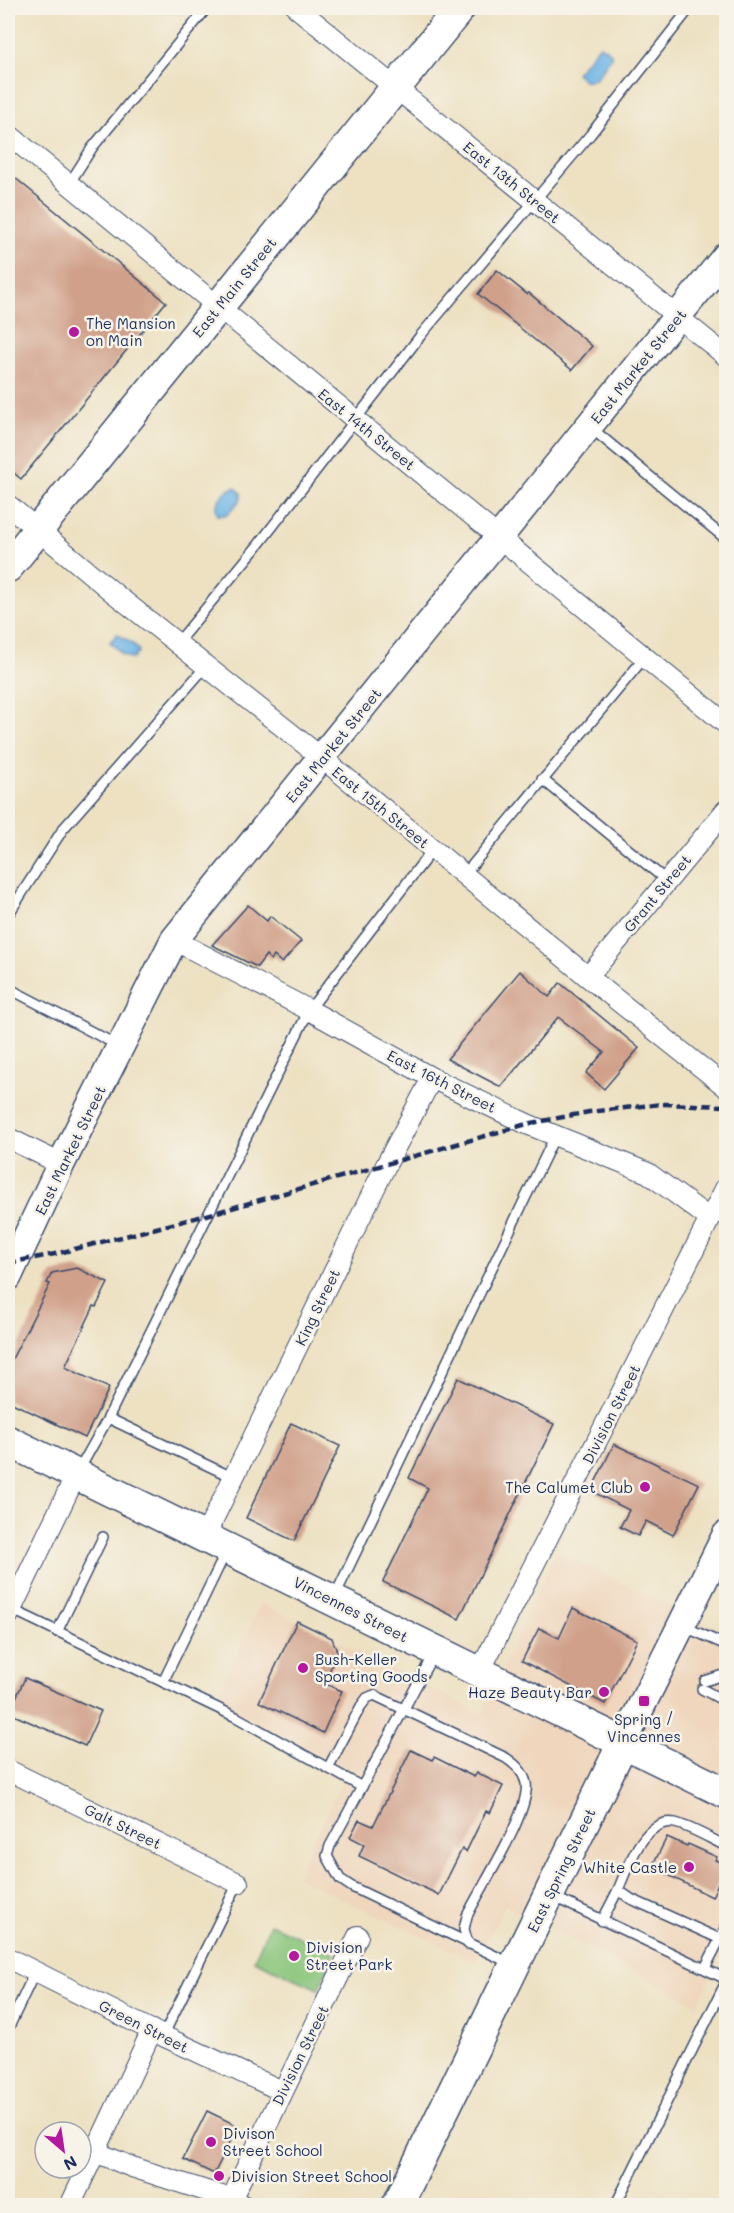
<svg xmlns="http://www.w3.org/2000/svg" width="734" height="2213" viewBox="0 0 734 2213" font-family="Mali,sans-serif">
<rect width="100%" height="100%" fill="#f7f3e8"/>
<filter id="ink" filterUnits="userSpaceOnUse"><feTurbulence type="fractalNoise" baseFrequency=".0167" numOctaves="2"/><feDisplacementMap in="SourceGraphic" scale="12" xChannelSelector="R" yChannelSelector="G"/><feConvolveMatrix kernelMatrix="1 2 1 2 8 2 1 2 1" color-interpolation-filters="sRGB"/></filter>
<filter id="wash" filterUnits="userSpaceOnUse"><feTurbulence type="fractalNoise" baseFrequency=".008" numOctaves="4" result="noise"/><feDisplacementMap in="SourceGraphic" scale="24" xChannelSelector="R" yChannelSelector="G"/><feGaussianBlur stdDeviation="1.35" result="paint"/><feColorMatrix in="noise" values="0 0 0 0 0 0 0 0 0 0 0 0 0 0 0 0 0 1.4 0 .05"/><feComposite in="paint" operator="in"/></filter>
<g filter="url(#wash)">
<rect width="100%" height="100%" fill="#ede1c2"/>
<polygon fill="#efd6bc" points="556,1551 726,1633 726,1946 697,2005 505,1905 476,1962 296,1877 348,1769 214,1702 261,1603 482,1714"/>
<polygon fill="#89c57a" stroke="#527a6c" stroke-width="1.5" points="270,1924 335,1953 318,1989 254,1960"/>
<g fill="#6fb5e6" stroke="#4572a2" stroke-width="1.5">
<polygon points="600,45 611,53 611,58 595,79 585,81 576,73"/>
<path d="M235,487L241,493V499L227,515H218C212,505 224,490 235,487Z"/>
<polygon points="117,634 132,643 139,651 133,659 123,655 110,642"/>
</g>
<g id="blocks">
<g fill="#d0a08a">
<polygon points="8,172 166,302 21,479 8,468"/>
<polygon points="497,270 527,294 529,293 592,346 572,370 478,294"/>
<polygon points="248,905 267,921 270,916 301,941 282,963 274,956 271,960 266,955 257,967 212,945"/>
<polygon points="520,971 549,997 560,983 639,1048 604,1089 586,1073 604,1052 558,1017 501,1087 447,1059"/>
<polygon points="77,1268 108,1283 96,1307 94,1306 65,1367 109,1388 85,1438 8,1401 8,1367 50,1284 47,1283 52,1273"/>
<polygon points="458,1378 554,1424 459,1619 383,1582 428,1488 409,1478"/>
<polygon points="291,1423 340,1446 294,1541 246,1518"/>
<polygon points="614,1444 699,1484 673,1535 646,1521 638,1536 620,1527 629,1510 591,1491"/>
<polygon points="573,1608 637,1640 605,1704 522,1661 539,1628 559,1638"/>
<polygon points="297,1621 332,1638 338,1654 323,1683 342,1691 323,1733 259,1702"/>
<polygon points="25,1678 101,1711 85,1746 9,1713"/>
<polygon points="411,1750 432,1760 434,1757 474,1777 477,1773 503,1786 490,1813 486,1811 466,1852 462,1849 439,1895 359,1856 364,1844 350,1837 359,1820 373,1826"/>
<polygon points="667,1837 687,1846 688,1844 717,1857 715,1860 726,1865 712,1897 652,1867"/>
<polygon points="207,2111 238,2126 214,2174 183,2159"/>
</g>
</g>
</g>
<g filter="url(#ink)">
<use href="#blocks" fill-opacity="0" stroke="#3a4a6d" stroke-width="1.5"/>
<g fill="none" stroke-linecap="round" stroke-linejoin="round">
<defs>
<g id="lane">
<polyline points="69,184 92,148 207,8"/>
<polyline points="591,428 726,539"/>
<polyline points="178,642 259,544 421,335 590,135 690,8"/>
<polyline points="542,779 667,881"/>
<polyline points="464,875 645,657"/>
<polyline points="8,915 63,829 207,665"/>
<polyline points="8,988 119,1046"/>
<polyline points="108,1418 234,1478"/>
<polyline points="79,1470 108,1418 309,1010 433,849"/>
<polyline points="334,1598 555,1136"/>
<polyline points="11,1609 236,1717 362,1787"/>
<polyline points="685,1627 726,1645"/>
<polyline points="57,1632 103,1537"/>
<polyline points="434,1653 330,1846 327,1856 340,1879 352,1887 512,1964"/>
<polyline points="705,1681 726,1674"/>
<polyline points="163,1682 226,1552"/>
<polyline points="702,1689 726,1702"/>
<path d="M328,1768L361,1706L367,1698L374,1695L506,1758C516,1765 523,1771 526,1783C531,1811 481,1887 467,1916L464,1929L468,1944"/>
<path d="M726,1846C713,1840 689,1826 675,1823C644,1817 627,1869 618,1890L631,1899L720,1939L726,1927"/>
<polyline points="552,1896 726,1979"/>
<polyline points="602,1921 618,1890"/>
<polyline points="705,1968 720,1939"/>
<polyline points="8,2029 35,1972"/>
<polyline points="163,2036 238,1883"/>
<polyline points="615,2206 726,1982"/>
</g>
<g id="street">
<polyline points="297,8 726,356"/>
<polyline points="8,134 726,724"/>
<polyline points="8,505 115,594 322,758 588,977 726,1087"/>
<polyline points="174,940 309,1010 432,1078 527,1124 648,1173 710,1219"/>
<polyline points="588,977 726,810"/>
<polyline points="8,1138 61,1164"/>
<polyline points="205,1536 387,1163 432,1078"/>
<polyline points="8,1616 76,1475"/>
<polyline points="479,1673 726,1187"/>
<polyline points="8,1770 238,1883"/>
<polyline points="8,1958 163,2036 282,2091"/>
<polyline points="95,2152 132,2167 231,2199 244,2206"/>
<polyline points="70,2206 152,2030"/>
<polyline points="228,2206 358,1936"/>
</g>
<g id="secondary">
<polyline points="8,1277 61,1164 174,940 726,256"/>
<polyline points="623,1743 726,1535"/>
</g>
<g id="primary">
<polyline points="8,567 460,8"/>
<polyline points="8,1441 726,1793"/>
<polyline points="397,2206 623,1743"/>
</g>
</defs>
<use href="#lane" stroke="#3a4a6d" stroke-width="12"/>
<use href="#street" stroke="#3a4a6d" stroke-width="22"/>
<use href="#secondary" stroke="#3a4a6d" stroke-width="30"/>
<use href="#primary" stroke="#3a4a6d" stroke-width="33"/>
<use href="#lane" stroke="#fff" stroke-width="9"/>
<use href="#street" stroke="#fff" stroke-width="20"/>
<use href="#secondary" stroke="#fff" stroke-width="27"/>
<use href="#primary" stroke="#fff" stroke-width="30"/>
<polyline stroke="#1b2f5e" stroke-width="4.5" stroke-dasharray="9 4.5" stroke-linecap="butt" points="8,1263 55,1254 207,1215 527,1124 589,1112 662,1104 726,1106"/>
</g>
</g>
<g fill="#b5179e" stroke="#f7f3e8" stroke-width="2">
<circle cx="74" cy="332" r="6"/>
<circle cx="645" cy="1487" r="6"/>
<circle cx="303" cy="1668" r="6"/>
<circle cx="604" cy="1692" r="6"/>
<rect x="638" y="1695" width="12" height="12" rx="3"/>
<circle cx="689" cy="1867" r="6"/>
<circle cx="294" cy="1956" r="6"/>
<circle cx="211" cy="2142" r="6"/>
<circle cx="219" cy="2176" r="6"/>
</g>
<g text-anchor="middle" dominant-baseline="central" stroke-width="5" stroke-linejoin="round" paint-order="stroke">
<g font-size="15" fill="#1b2f5e" stroke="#f7f3e8">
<text transform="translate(512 182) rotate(39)">East 13th Street</text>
<text transform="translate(234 287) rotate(-51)">East Main Street</text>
<text transform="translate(638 366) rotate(-51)">East Market Street</text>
<text transform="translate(367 429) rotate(39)">East 14th Street</text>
<text transform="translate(333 745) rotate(-51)">East Market Street</text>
<text transform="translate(381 807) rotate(39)">East 15th Street</text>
<text transform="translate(657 893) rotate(-50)">Grant Street</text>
<text transform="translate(442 1081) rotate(27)">East 16th Street</text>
<text transform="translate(70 1150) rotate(-64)">East Market Street</text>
<text transform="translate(317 1307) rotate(-64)">King Street</text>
<text transform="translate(611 1414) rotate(-63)">Division Street</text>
<text transform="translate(351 1609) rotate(27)">Vincennes Street</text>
<text transform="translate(123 1826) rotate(26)">Galt Street</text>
<text transform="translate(561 1870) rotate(-64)">East Spring Street</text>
<text transform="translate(144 2026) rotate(27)">Green Street</text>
<text transform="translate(300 2055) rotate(-64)">Division Street</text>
</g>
<g font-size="15" fill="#1b2f5e" stroke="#f7f3e8" text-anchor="start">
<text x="86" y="323">The Mansion<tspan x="86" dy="17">on Main</tspan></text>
<text x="633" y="1487" text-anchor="end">The Calumet Club</text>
<text x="315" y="1659">Bush-Keller<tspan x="315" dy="17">Sporting Goods</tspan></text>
<text x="592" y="1692" text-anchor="end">Haze Beauty Bar</text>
<text x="644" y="1719" text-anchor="middle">Spring /<tspan x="644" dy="17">Vincennes</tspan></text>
<text x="677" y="1867" text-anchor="end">White Castle</text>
<text x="306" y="1947">Division<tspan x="306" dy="17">Street Park</tspan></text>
<text x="223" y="2133">Divison<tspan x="223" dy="17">Street School</tspan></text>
<text x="231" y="2176">Division Street School</text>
</g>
</g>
<rect width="734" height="2213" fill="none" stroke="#f7f3e8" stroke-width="30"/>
<g transform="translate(63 2150) rotate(151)"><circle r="28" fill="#f7f3e8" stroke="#9fa5b1" stroke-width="1.5"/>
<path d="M0-4.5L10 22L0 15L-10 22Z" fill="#b5179e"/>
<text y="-9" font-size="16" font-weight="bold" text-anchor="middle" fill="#1b2f5e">N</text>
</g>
</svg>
